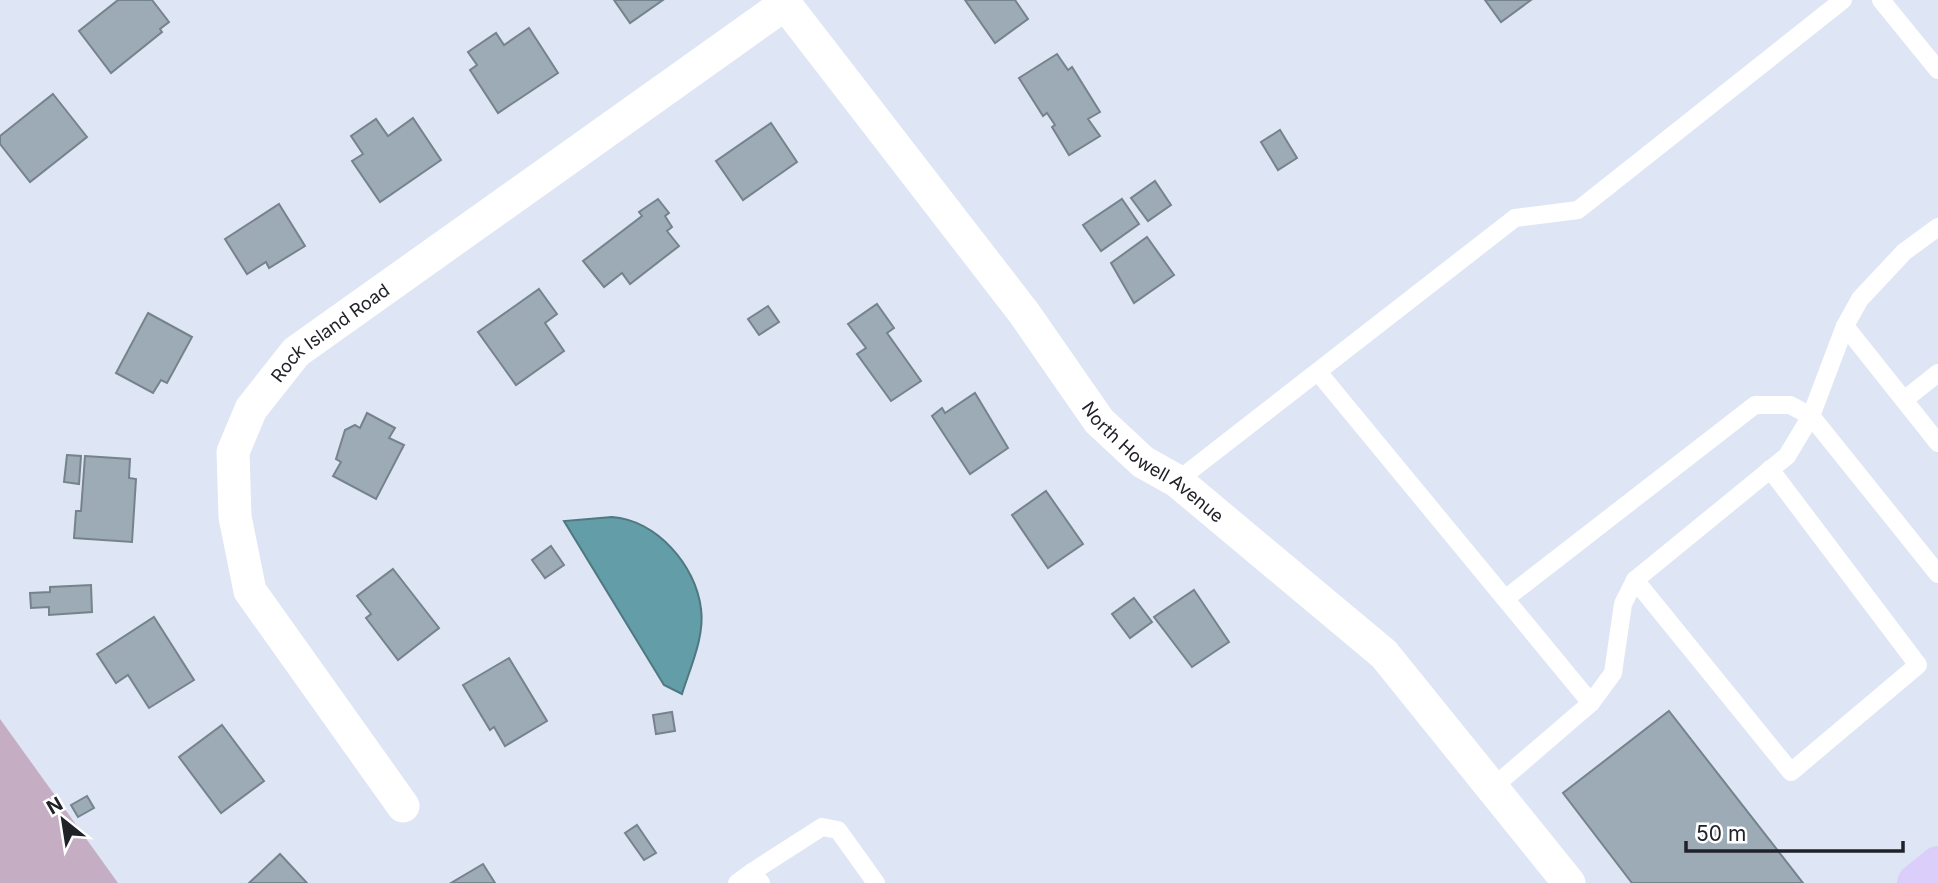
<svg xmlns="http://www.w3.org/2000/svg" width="1938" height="883" viewBox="0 0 1938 883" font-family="Inter,sans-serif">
<rect width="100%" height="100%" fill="#dee5f4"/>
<polygon fill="#c5adc3" points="0,719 118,883 0,883"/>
<path fill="#639da7" stroke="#4f7881" stroke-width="2" d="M612,517C656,520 696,565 701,609C705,636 690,668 682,694L664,685L564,521Z"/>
<g fill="#9cabb5" stroke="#75838d" stroke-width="2">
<polygon points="118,0 152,0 169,22 160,29 162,32 111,73 79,31"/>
<polygon points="614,0 663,0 630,23"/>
<polygon points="965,0 1015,0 1028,19 995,43"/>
<polygon points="1485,0 1531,0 1501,22"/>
<polygon points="529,28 558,73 498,113 470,70 477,65 468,52 496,33 504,45"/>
<polygon points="1057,54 1068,70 1072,67 1100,112 1088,119 1100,136 1069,155 1052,127 1055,125 1047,113 1043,116 1019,78"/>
<polygon points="53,94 87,137 30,182 0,144 0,136"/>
<polygon points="413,118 441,160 380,202 352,161 363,154 351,136 376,119 388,136"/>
<polygon points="771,123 797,162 743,200 716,161"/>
<polygon points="1280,130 1297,158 1278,170 1261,142"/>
<polygon points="1155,181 1171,205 1148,221 1131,198"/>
<polygon points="658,199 669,213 665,216 672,227 667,231 679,246 630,284 622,273 604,287 583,261 642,216 639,212"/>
<polygon points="1122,199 1139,224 1101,251 1083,225"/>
<polygon points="279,204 305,246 269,268 266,262 247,274 225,239"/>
<polygon points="1147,237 1174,275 1134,303 1111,263"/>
<polygon points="539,289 557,314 545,323 564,351 516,385 478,332"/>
<polygon points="877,304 894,328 887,333 921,381 891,401 857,354 866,348 848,324"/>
<polygon points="768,306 779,322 759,335 748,319"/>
<polygon points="148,313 192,337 167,383 161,380 153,393 116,373"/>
<polygon points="975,393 1008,448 970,474 932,416 942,408 945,413"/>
<polygon points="367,413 395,428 389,438 404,445 376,499 333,476 341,462 336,459 345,430 355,425 360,428"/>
<polygon points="67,455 81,456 79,484 64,482"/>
<polygon points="85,456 130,459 129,478 136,479 132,542 74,538 76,511 81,511"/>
<polygon points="1046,491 1083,544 1048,568 1012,515"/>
<polygon points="551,546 564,565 545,578 532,560"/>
<polygon points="393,569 439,628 398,660 366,618 371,614 357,596"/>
<polygon points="91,585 92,612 49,615 49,607 31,608 30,593 50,592 50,587"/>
<polygon points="1194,590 1229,642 1192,667 1154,617"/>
<polygon points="1134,598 1152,622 1130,638 1112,614"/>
<polygon points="154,617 194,680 149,708 128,675 116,683 97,654"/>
<polygon points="509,658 547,721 505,746 494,727 490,730 463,685"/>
<polygon points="1669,711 1803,883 1632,883 1563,793"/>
<polygon points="672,712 675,731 656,734 653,715"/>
<polygon points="222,725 264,781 221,813 179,757"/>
<polygon points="87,796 94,808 78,817 71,805"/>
<polygon points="637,825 656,853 644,860 625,833"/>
<polygon points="280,854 307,883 249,883"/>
<polygon points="483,864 495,883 451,883"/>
</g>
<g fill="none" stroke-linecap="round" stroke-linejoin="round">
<g stroke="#fff" stroke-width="18">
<polyline points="1881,0 1938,70"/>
<polyline points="1845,326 1938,443"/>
<polyline points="1318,372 1591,703"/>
<polyline points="1904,400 1938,373"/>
<polyline points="1177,481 1515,218 1578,210 1843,0"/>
<polyline points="1635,580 1791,772 1918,665 1770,469"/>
<polyline points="1505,599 1755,405 1790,405 1811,416 1938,574"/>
<polyline points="1492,788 1591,703 1613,673 1623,604 1635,580 1787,456 1811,416 1845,326 1860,299 1904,252 1938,227"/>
<polyline points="752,872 822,827 838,830 876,883"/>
<polyline points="737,883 752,872 761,883"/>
</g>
<g stroke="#fff" stroke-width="33">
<path id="s1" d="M782,0L1024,313L1099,421L1143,462L1177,481L1384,654L1569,883"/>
<path id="s2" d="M403,806L250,591L235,517L233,452L251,409L296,352L785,4"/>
</g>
<polyline stroke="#dccefa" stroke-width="38" points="1916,883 1938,865"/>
</g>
<g text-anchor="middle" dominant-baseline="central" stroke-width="7" stroke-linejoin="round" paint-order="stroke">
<g font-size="18" fill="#202228" stroke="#fff">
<text stroke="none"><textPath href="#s2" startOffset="562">Rock Island Road</textPath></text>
<text stroke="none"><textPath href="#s1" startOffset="595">North Howell Avenue</textPath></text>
</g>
</g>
<g transform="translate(63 820) rotate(330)" stroke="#ffffff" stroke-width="5" paint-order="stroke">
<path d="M0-5L12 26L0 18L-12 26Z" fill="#202228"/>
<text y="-10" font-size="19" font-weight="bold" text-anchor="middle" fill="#202228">N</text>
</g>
<path d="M1686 841v10h217v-10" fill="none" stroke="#202228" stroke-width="3.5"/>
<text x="1696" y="841" font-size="21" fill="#202228" stroke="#ffffff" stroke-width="5" paint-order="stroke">50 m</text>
</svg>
